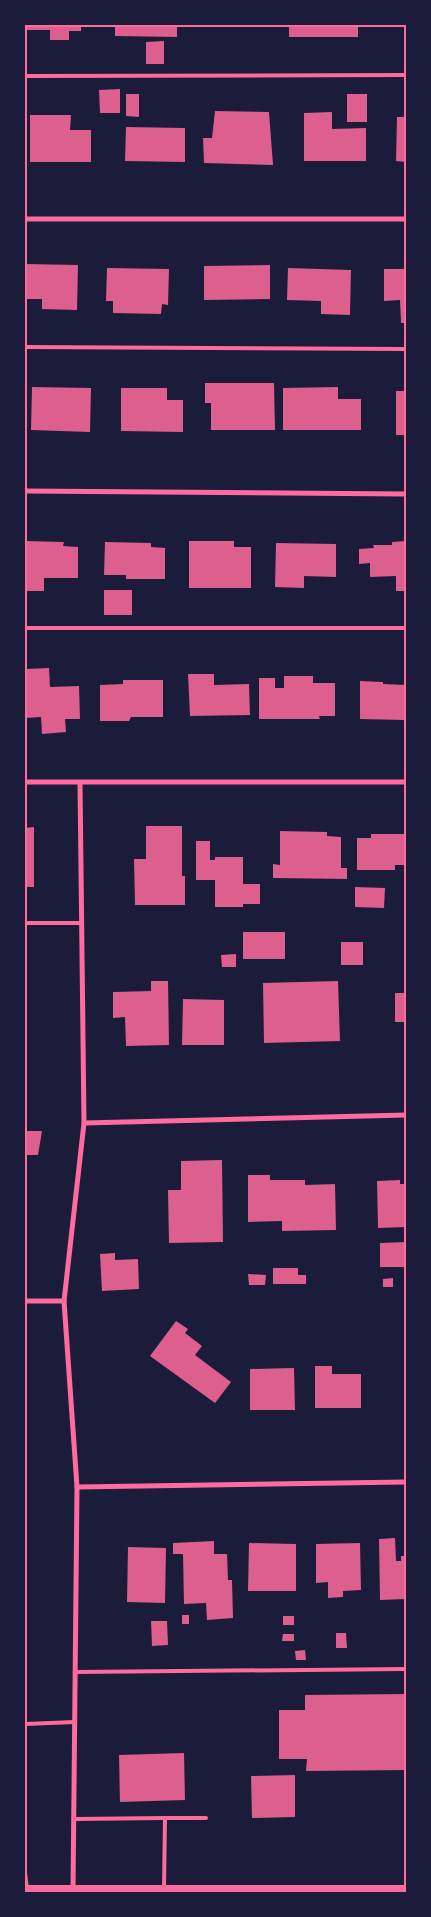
<svg xmlns="http://www.w3.org/2000/svg" width="431" height="1917" viewBox="0 0 431 1917" font-family="'Space Grotesk',sans-serif">
<rect width="100%" height="100%" fill="#1b1b3a"/>
<g fill="#dd5f8e">
<polygon points="25,25 81,25 81,31 69,31 69,40 50,40 50,30 25,30"/>
<polygon points="115,25 177,25 177,37 115,36"/>
<rect x="289" y="25" width="69" height="12"/>
<polygon points="164,41 164,64 146,64 146,42"/>
<polygon points="120,89 120,113 100,113 99,90"/>
<polygon points="126,94 139,94 139,117 126,116"/>
<rect x="347" y="94" width="20" height="28"/>
<polygon points="215,111 269,112 273,165 204,163 203,138 212,138"/>
<polygon points="332,112 332,129 366,128 366,161 304,161 304,113"/>
<polygon points="30,115 71,115 70,130 91,130 91,162 30,162"/>
<polygon points="397,117 406,117 406,162 396,161"/>
<polygon points="126,127 185,128 185,162 125,161"/>
<polygon points="25,264 78,265 77,310 42,309 42,299 25,299"/>
<polygon points="270,265 270,299 204,300 204,266"/>
<polygon points="107,268 169,269 168,305 162,304 161,314 113,313 113,301 106,301"/>
<polygon points="288,268 351,270 350,315 321,314 321,301 287,300"/>
<polygon points="384,269 406,269 406,323 401,323 400,300 384,301"/>
<polygon points="205,383 274,383 275,430 211,430 211,403 205,403"/>
<polygon points="32,387 91,388 90,432 31,430"/>
<polygon points="338,387 338,399 361,399 361,430 283,430 283,388"/>
<polygon points="121,388 167,388 167,400 183,400 183,432 121,431"/>
<rect x="396" y="391" width="10" height="44"/>
<polygon points="25,541 64,542 63,546 78,547 78,578 44,578 44,591 25,591"/>
<polygon points="189,541 234,541 234,547 251,547 251,588 189,588"/>
<polygon points="406,541 406,591 396,591 396,576 370,577 370,563 359,564 359,549 374,548 373,545 392,545 392,542"/>
<polygon points="105,542 151,543 151,547 165,548 165,579 126,579 126,575 104,575"/>
<polygon points="276,543 336,544 336,577 304,576 304,588 275,587"/>
<rect x="104" y="590" width="28" height="25"/>
<polygon points="49,668 50,687 79,686 80,719 65,719 66,732 42,734 41,717 25,718 25,669"/>
<polygon points="188,674 214,674 214,685 249,684 250,715 190,716"/>
<polygon points="284,676 313,676 313,683 335,683 335,716 319,716 320,719 259,719 259,678 275,678 275,688 284,688"/>
<polygon points="123,680 163,680 163,717 131,717 129,721 100,721 100,685 123,684"/>
<polygon points="360,681 383,682 383,684 406,685 406,717 404,720 360,719"/>
<polygon points="146,826 182,826 182,876 185,876 185,905 135,905 134,859 146,859"/>
<polygon points="34,827 34,887 25,887 25,828"/>
<polygon points="280,831 327,832 327,836 341,837 341,868 347,868 347,879 273,878 273,864 280,865"/>
<polygon points="371,834 406,834 406,865 395,865 395,870 357,870 357,838 371,838"/>
<polygon points="196,841 210,841 210,860 215,860 215,857 243,857 243,884 260,884 260,904 243,904 243,907 215,907 215,880 196,880"/>
<polygon points="355,887 385,888 384,908 355,907"/>
<rect x="243" y="932" width="42" height="27"/>
<rect x="341" y="942" width="22" height="23"/>
<polygon points="236,954 236,967 222,967 221,955"/>
<polygon points="151,981 168,981 169,1045 126,1046 125,1017 113,1018 113,992 151,991"/>
<polygon points="338,981 340,1041 264,1043 263,983"/>
<rect x="395" y="993" width="11" height="29"/>
<polygon points="183,999 224,1000 224,1045 182,1045"/>
<polygon points="25,1131 42,1131 38,1155 25,1155"/>
<polygon points="222,1160 223,1242 169,1243 168,1190 181,1190 181,1161"/>
<polygon points="248,1175 270,1175 270,1180 305,1180 305,1185 335,1184 336,1230 282,1231 282,1221 248,1222"/>
<polygon points="400,1180 400,1184 406,1184 406,1227 378,1228 377,1181"/>
<polygon points="406,1242 406,1267 380,1267 380,1243"/>
<polygon points="115,1253 115,1260 138,1259 139,1289 102,1291 100,1254"/>
<polygon points="273,1268 298,1268 298,1275 306,1275 306,1284 273,1284"/>
<polygon points="248,1274 266,1275 265,1285 249,1285"/>
<polygon points="393,1278 393,1287 383,1287 383,1279"/>
<polygon points="176,1321 188,1329 185,1333 202,1346 195,1355 231,1382 215,1403 150,1356"/>
<polygon points="315,1366 332,1366 332,1374 361,1374 361,1408 315,1408"/>
<polygon points="294,1368 295,1410 250,1410 250,1369"/>
<polygon points="395,1538 396,1561 401,1561 401,1556 406,1556 406,1599 380,1600 379,1539"/>
<polygon points="214,1541 214,1554 227,1554 228,1580 232,1580 233,1618 207,1620 206,1603 184,1604 183,1554 173,1554 173,1543"/>
<polygon points="249,1543 296,1544 296,1591 248,1591"/>
<polygon points="360,1543 361,1590 343,1591 343,1597 328,1598 328,1582 316,1583 316,1544"/>
<polygon points="128,1547 166,1548 165,1603 127,1602"/>
<rect x="182" y="1615" width="7" height="9"/>
<rect x="283" y="1616" width="11" height="9"/>
<polygon points="151,1621 167,1621 168,1645 152,1646"/>
<polygon points="336,1633 346,1633 347,1648 336,1648"/>
<polygon points="283,1634 294,1634 294,1641 282,1641"/>
<polygon points="305,1650 306,1660 296,1660 295,1651"/>
<polygon points="406,1694 406,1770 306,1771 307,1759 279,1759 279,1710 305,1710 305,1695"/>
<rect x="25" y="1746" width="2" height="63"/>
<polygon points="184,1753 185,1800 120,1802 119,1755"/>
<polygon points="295,1775 295,1817 252,1818 251,1776"/>
</g>
<g fill="none" stroke-linecap="round" stroke-linejoin="round">
<g stroke="#ff6b9d" stroke-width="4">
<polyline points="25,76 406,75"/>
<polyline points="25,347 406,349"/>
<polyline points="25,628 406,628"/>
<polyline points="25,923 82,923"/>
<polyline points="75,1672 406,1669"/>
<polyline points="25,1724 75,1722"/>
<polyline points="74,1819 165,1818"/>
<polyline points="25,1873 27,1889"/>
<polyline points="164,1888 165,1818 206,1818"/>
</g>
<g stroke="#ff6b9d" stroke-width="5">
<polyline points="25,219 406,219"/>
<polyline points="25,491 406,494"/>
<polyline points="25,782 406,782"/>
<polyline points="84,1123 406,1115"/>
<polyline points="25,1301 64,1301"/>
<polyline points="77,1487 406,1482"/>
<polyline points="73,1891 77,1487 64,1301 84,1123 80,783"/>
</g>
<polyline stroke="#ff6b9d" stroke-width="12" points="25,1891 406,1891"/>
</g>
<rect width="431" height="1917" fill="none" stroke="#1b1b3a" stroke-width="52"/>
<rect x="26" y="26" width="379" height="1865" fill="none" stroke="#ff6b9d" stroke-width="2"/>
</svg>
